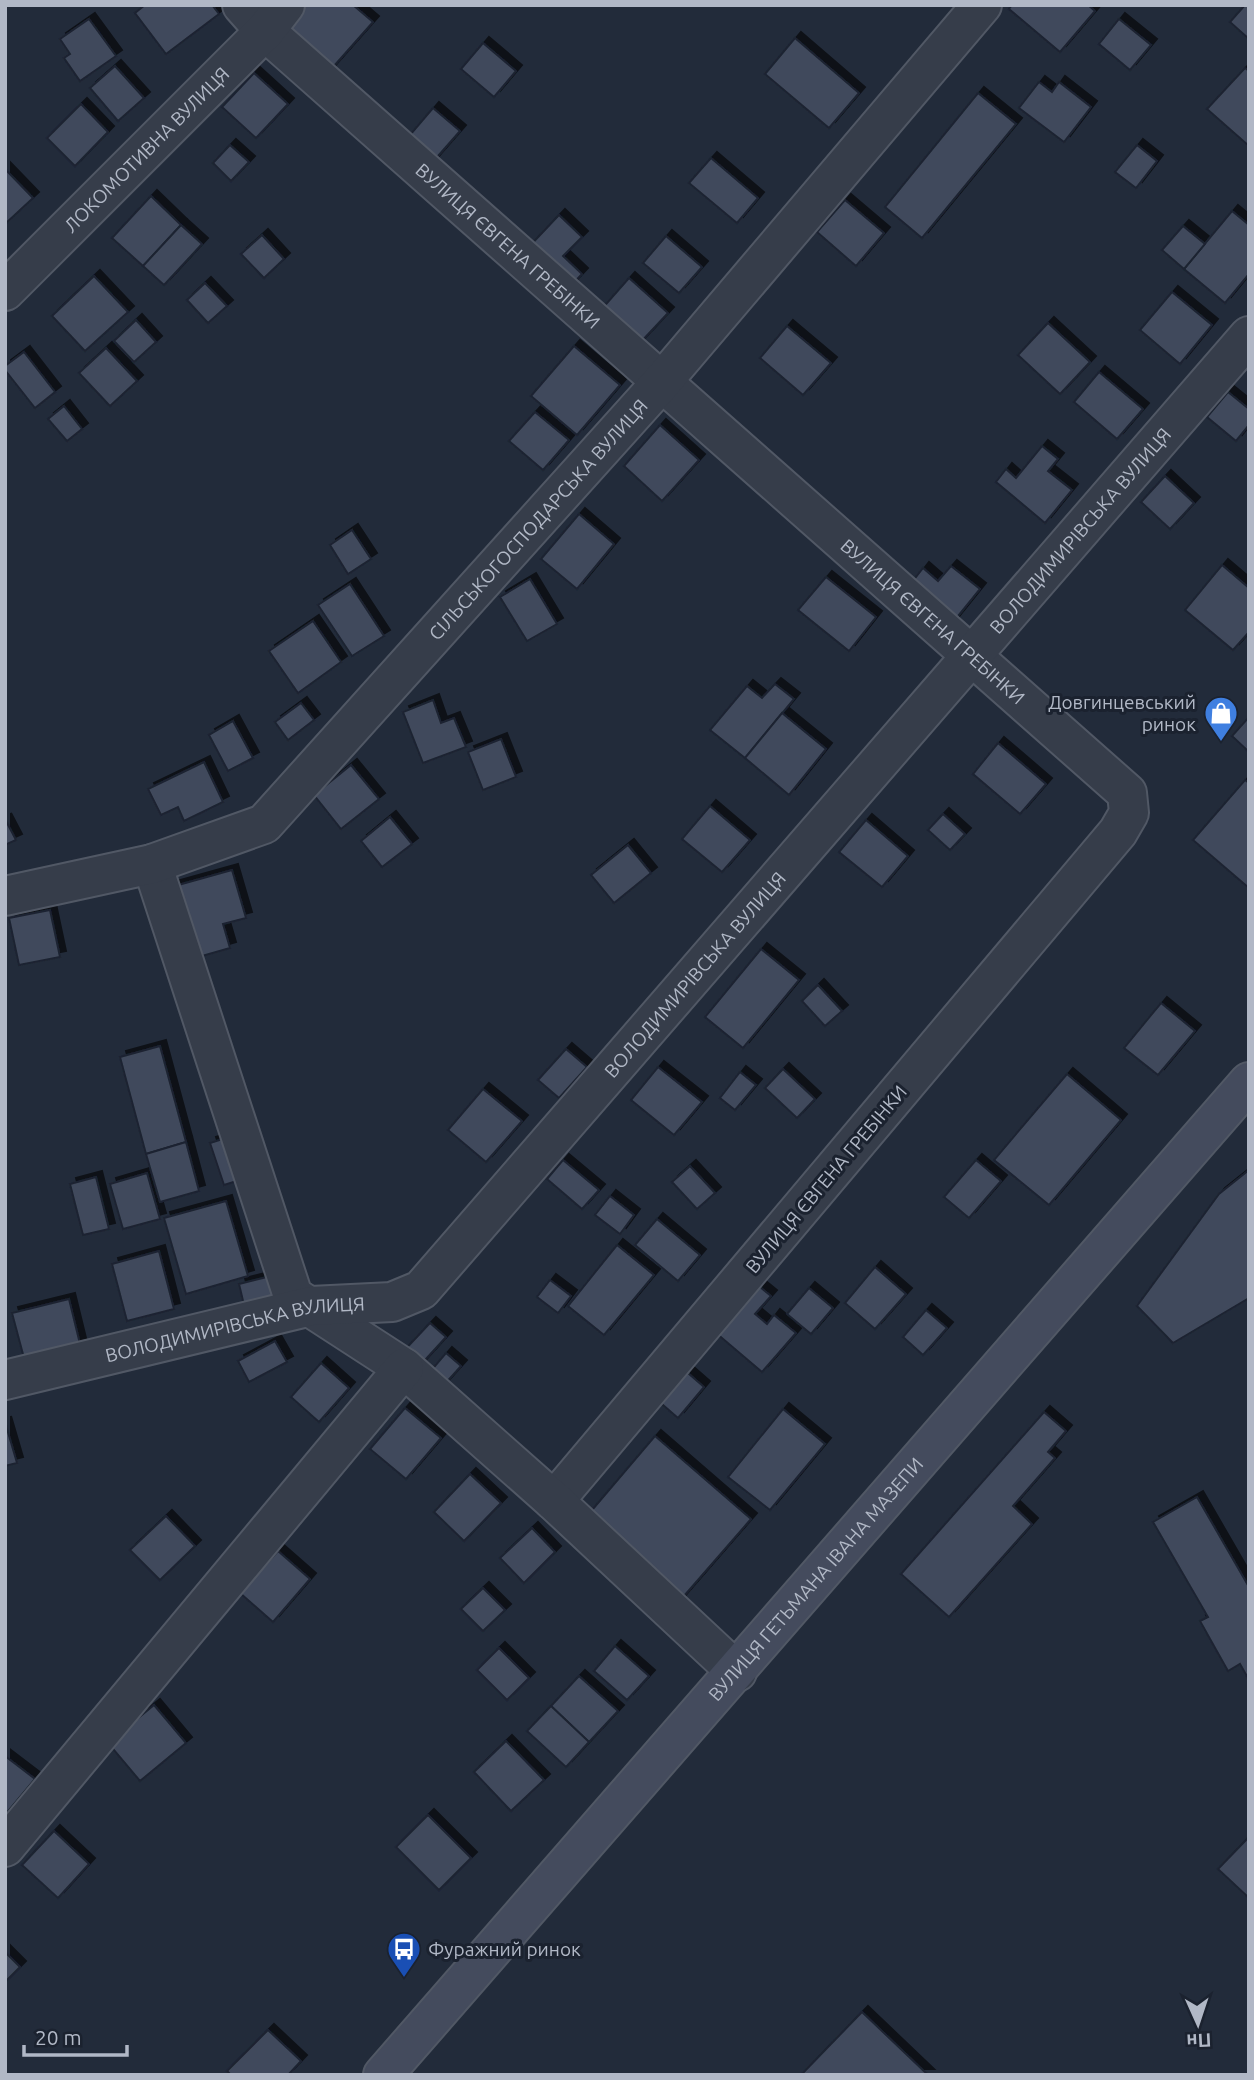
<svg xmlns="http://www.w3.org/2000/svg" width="1254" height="2080" viewBox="0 0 1254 2080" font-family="Ubuntu,sans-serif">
<defs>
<filter id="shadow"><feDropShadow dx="6" dy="-6" stdDeviation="0" flood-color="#0009"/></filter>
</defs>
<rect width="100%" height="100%" fill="#222b3a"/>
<g fill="#414a5c" stroke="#1d2431" stroke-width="2" filter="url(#shadow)">
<polygon points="145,5 212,5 219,14 166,54 135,13"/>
<polygon points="305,5 353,5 373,22 326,75 280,35"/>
<polygon points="1012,5 1088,5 1095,11 1060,52 1009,9"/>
<polygon points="1245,5 1249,5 1249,39 1230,22"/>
<polygon points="89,19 116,56 80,81 64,58 70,54 60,39"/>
<polygon points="1119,19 1151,45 1130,70 1099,44"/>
<polygon points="795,38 859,93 829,128 765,74"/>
<polygon points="483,43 516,71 494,97 461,69"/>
<polygon points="115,66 144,98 118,121 90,88"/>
<polygon points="1245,68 1249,71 1249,146 1207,109"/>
<polygon points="254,73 288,104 256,138 222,107"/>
<polygon points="1039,82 1052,92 1059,82 1091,107 1064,142 1019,108"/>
<polygon points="978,93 1016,124 922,238 885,207"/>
<polygon points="81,104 108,132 75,166 47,138"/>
<polygon points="433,108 460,131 431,164 404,142"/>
<polygon points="230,145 249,162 231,181 213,163"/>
<polygon points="1137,145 1157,161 1136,188 1115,172"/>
<polygon points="711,158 758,198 737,223 689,183"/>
<polygon points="5,169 33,198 5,224"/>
<polygon points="151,196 181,225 143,266 112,238"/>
<polygon points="845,200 884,233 856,266 817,232"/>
<polygon points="1232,211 1249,225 1249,274 1225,303 1184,269"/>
<polygon points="559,215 582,237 563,256 582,274 566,291 525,251"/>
<polygon points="181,225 202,244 164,285 143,266"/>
<polygon points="1183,226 1205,244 1184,269 1162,250"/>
<polygon points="262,235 284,259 264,278 241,254"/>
<polygon points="666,236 702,267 679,293 643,263"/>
<polygon points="94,276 128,312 85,351 52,316"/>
<polygon points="629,278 668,313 638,345 600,311"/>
<polygon points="205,283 227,306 208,323 187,300"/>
<polygon points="1172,292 1212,325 1180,364 1140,330"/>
<polygon points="136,320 156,342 134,362 114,341"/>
<polygon points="1048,323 1090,362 1060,394 1018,355"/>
<polygon points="787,326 831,363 803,395 760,358"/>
<polygon points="574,346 620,385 577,435 531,396"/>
<polygon points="106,348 137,381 110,406 79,373"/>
<polygon points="24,352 55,392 35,408 5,370 5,366"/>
<polygon points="1099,372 1143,409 1117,439 1074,402"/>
<polygon points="1228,392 1249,409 1249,425 1236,441 1207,417"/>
<polygon points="64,406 82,429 67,441 48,419"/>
<polygon points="535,412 569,440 543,470 509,441"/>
<polygon points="660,425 699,460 662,501 624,466"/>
<polygon points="1042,446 1058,459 1048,471 1072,490 1045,523 996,482 1006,469 1016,478"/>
<polygon points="1165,476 1194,503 1170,529 1141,502"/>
<polygon points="579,514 614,544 577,589 541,559"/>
<polygon points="352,530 371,559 348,574 330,545"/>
<polygon points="1222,565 1249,588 1249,632 1233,650 1185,610"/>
<polygon points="951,566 980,589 950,626 906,590 923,568 938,581"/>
<polygon points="826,577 876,617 849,651 798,610"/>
<polygon points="530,579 557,624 527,641 500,597"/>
<polygon points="350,584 384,636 352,656 318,605"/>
<polygon points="313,621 341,662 298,693 269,651"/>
<polygon points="775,684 794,699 745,758 710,730 747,686 762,698"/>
<polygon points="433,700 441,723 454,718 466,747 423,763 403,712"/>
<polygon points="301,703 314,720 288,740 275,722"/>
<polygon points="782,713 826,749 789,795 745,758"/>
<polygon points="1249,717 1249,752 1232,736"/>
<polygon points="233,721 253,758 228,771 209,735"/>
<polygon points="501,739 516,777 483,790 468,752"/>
<polygon points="998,743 1046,784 1020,814 973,774"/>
<polygon points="204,762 223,802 184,821 178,807 161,815 148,789"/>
<polygon points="351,765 379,799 341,829 314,795"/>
<polygon points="1245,780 1249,783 1249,888 1193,840"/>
<polygon points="710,806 750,840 722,872 682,839"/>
<polygon points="943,814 965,834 950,850 928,830"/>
<polygon points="390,817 412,844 382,867 361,841"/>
<polygon points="5,819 16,840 5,845"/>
<polygon points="866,820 908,856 882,887 839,852"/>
<polygon points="628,845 651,873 614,903 591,875"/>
<polygon points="232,870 246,918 223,924 230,948 195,958 164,889"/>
<polygon points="50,910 60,957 19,965 9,918"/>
<polygon points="761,949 799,980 743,1048 705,1017"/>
<polygon points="818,985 842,1011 825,1026 802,1001"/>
<polygon points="1161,1003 1195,1031 1158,1075 1124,1048"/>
<polygon points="160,1046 186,1142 146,1154 120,1057"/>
<polygon points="566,1049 587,1067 559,1098 538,1080"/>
<polygon points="658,1067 702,1102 674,1135 631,1100"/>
<polygon points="783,1069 815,1099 797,1118 765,1088"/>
<polygon points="740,1072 756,1085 735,1110 720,1098"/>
<polygon points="1067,1074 1121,1120 1049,1205 994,1160"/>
<polygon points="483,1089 522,1121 486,1162 448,1130"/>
<polygon points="229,1137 243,1179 224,1185 210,1143"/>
<polygon points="186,1142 199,1191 160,1202 146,1154"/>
<polygon points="563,1160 599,1190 582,1209 547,1179"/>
<polygon points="976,1160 1001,1181 969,1218 944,1197"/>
<polygon points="690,1166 715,1193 697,1209 672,1182"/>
<polygon points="1249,1170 1249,1298 1173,1343 1137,1306 1219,1194"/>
<polygon points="147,1173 160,1219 123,1229 110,1184"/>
<polygon points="96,1177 109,1229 83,1235 70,1184"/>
<polygon points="610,1196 634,1215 620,1234 595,1215"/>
<polygon points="226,1201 248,1276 186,1294 164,1218"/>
<polygon points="657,1219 700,1255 678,1281 635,1245"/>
<polygon points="617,1245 654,1275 604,1335 568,1306"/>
<polygon points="159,1251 174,1309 127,1321 112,1264"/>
<polygon points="875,1267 906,1294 875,1329 845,1303"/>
<polygon points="279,1274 284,1296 244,1305 239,1284"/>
<polygon points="750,1279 771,1296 755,1314 767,1324 774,1315 796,1333 762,1372 709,1327"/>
<polygon points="550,1280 571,1296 558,1313 537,1297"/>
<polygon points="809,1288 833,1308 811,1334 787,1314"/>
<polygon points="69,1299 80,1344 24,1358 12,1313"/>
<polygon points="926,1310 947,1328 923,1355 903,1337"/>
<polygon points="430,1323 446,1337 415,1371 399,1356"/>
<polygon points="275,1341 287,1362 249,1382 238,1361"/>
<polygon points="446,1353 461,1366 444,1385 429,1373"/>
<polygon points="321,1363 349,1388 319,1422 291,1397"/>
<polygon points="681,1367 704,1387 678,1418 655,1398"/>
<polygon points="405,1408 441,1438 406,1479 370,1449"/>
<polygon points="783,1409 825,1444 770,1510 728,1477"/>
<polygon points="1044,1412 1066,1431 1048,1452 1055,1458 1013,1506 1032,1524 949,1617 901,1574"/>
<polygon points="5,1422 17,1463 5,1466"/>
<polygon points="655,1436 751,1519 677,1604 581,1523"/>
<polygon points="470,1474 501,1503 464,1541 434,1512"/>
<polygon points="1197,1497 1249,1587 1249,1680 1240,1664 1228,1671 1200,1621 1208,1617 1153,1522"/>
<polygon points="166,1516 195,1546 160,1580 130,1550"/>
<polygon points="532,1528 555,1552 524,1583 500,1558"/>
<polygon points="278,1551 310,1579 273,1622 240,1593"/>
<polygon points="483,1588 505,1610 483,1631 461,1609"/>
<polygon points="615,1646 649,1676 627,1700 594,1671"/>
<polygon points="499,1648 529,1678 507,1700 477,1670"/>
<polygon points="579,1676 618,1711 589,1742 551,1706"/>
<polygon points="154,1705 186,1743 140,1781 108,1743"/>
<polygon points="551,1706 589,1742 566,1767 527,1731"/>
<polygon points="506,1741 544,1780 511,1811 474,1772"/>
<polygon points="5,1756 35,1779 5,1815"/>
<polygon points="428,1815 471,1858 439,1890 396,1847"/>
<polygon points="54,1831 89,1864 58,1898 22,1865"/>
<polygon points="1249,1837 1249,1898 1218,1869"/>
<polygon points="5,1952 20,1967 5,1982"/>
<polygon points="862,2012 928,2075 801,2075"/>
<polygon points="268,2030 301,2061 288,2075 231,2075 227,2071"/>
</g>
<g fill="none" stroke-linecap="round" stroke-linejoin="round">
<defs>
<g id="minor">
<path id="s1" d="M242,5L265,31L1127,793L1129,813L1118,832L554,1501"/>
<path id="s2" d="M5,291L265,31L285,5"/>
<polyline points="152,864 293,1296 404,1368 554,1501 737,1672"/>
<path id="s3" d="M5,896L152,864L264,824L660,384L982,5"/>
<path id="s4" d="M5,1380L311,1306L392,1302L421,1290L1249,336"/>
<polyline points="5,1847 404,1368"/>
</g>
<g id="secondary">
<path id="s5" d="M383,2075L1249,1082"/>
</g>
</defs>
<use href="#minor" stroke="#515865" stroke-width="42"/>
<use href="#secondary" stroke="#515865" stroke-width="42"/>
<use href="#minor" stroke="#363d4a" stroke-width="38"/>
<use href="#secondary" stroke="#444b5d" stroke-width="38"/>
</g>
<defs>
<symbol id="shop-pin" viewBox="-11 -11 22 30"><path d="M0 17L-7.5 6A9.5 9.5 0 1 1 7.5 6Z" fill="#3f7fe0" stroke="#1b222f"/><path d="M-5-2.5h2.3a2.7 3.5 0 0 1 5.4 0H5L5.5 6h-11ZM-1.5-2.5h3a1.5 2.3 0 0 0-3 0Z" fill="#fff"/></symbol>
<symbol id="bus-pin" viewBox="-11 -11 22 30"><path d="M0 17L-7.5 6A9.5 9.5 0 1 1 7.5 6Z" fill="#1a4fb4" stroke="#1b222f"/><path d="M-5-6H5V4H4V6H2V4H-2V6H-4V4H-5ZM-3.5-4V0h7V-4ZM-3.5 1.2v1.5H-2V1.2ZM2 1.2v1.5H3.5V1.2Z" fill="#fff"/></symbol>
</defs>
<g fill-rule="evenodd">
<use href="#shop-pin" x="1202" y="694" width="38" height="52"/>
<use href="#bus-pin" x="385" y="1930" width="38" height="52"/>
</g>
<g text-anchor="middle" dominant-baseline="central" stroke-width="6" stroke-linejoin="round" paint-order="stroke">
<g font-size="19" fill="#b1b8c6" stroke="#1b222f">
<text stroke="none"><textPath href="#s2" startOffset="200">ЛОКОМОТИВНА ВУЛИЦЯ</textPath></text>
<text stroke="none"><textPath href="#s1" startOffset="359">ВУЛИЦЯ ЄВГЕНА ГРЕБІНКИ</textPath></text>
<text stroke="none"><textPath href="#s3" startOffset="679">СІЛЬСЬКОГОСПОДАРСЬКА ВУЛИЦЯ</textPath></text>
<text stroke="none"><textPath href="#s4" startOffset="1433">ВОЛОДИМИРІВСЬКА ВУЛИЦЯ</textPath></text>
<text stroke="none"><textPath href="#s1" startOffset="926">ВУЛИЦЯ ЄВГЕНА ГРЕБІНКИ</textPath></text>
<text stroke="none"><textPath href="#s4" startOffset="845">ВОЛОДИМИРІВСЬКА ВУЛИЦЯ</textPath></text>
<text transform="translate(826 1179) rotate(-50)">ВУЛИЦЯ ЄВГЕНА ГРЕБІНКИ</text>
<text stroke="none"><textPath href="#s4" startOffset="236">ВОЛОДИМИРІВСЬКА ВУЛИЦЯ</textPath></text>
<text stroke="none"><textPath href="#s5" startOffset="658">ВУЛИЦЯ ГЕТЬМАНА ІВАНА МАЗЕПИ</textPath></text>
</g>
<g font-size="19" fill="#b1b8c6" stroke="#1b222f" text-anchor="end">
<text x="1196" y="702">Довгинцевський<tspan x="1196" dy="22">ринок</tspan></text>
<text x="428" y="1949" text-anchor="start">Фуражний ринок</text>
</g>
</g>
<rect width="1254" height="2080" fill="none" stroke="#b1b8c6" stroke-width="14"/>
<g transform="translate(1198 2024) rotate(177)" stroke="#1b222f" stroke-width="5" paint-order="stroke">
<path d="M0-5L12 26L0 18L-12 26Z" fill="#b1b8c6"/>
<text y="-10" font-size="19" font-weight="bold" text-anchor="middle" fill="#b1b8c6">Пн</text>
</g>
<path d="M24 2045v10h103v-10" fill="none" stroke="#b1b8c6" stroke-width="3.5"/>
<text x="35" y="2045" font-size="21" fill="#b1b8c6" stroke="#1b222f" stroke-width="5" paint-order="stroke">20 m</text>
</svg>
